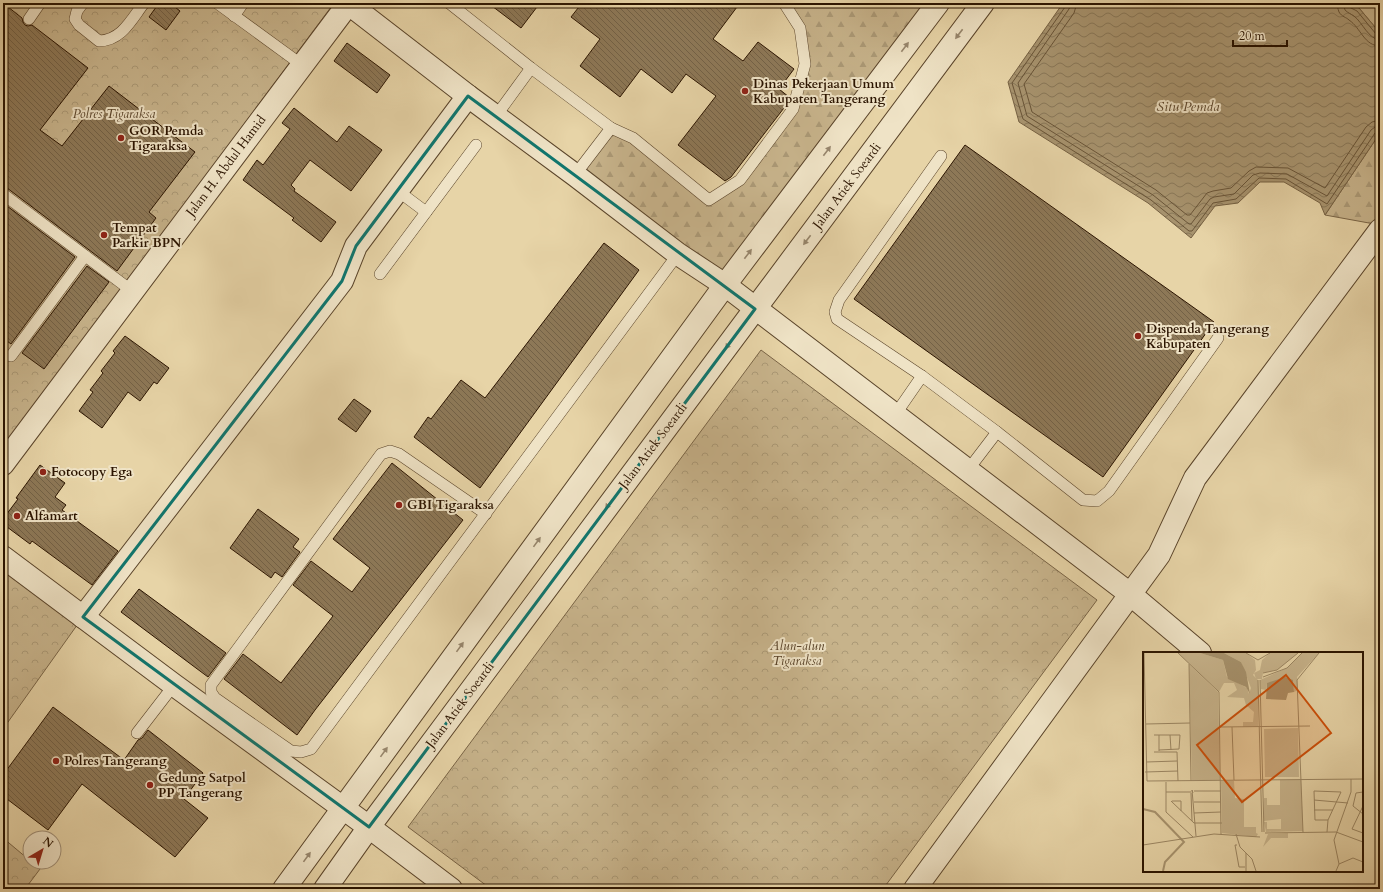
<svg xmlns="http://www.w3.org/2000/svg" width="1383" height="892" viewBox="0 0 1383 892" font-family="Cardo,serif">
<defs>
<pattern id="forest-firs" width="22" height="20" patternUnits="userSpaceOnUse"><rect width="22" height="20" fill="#c7b38b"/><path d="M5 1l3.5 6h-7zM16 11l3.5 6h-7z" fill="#ab9976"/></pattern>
<pattern id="park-crowns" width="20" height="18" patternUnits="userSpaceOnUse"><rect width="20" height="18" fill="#c7b38b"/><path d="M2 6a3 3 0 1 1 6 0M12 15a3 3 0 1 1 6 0" fill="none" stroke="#ab9976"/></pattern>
<pattern id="water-waves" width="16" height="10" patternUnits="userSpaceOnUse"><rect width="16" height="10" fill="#a7936e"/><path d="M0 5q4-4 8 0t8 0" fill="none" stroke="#887758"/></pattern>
<pattern id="building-back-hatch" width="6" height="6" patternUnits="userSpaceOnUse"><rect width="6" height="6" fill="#8d7857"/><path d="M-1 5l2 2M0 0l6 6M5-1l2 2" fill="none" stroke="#736146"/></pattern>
</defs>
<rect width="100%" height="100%" fill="#e7d4a7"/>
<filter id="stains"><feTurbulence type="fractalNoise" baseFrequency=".005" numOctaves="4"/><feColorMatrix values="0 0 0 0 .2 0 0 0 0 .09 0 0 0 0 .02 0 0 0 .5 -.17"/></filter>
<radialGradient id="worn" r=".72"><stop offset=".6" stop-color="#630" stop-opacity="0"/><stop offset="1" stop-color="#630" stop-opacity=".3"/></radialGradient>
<g fill="url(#forest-firs)" stroke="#796446">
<polygon points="785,3 938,3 725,285 575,175 611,128 710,200 740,180 793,109 805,64 800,28"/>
<polygon points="1349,3 1380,3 1380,33 1359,8"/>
<polygon points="1380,133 1380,225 1325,215"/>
</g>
<g fill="url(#park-crowns)" stroke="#796446">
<polygon points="3,3 334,3 3,449"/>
<polygon points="761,350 1097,600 883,889 491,889 408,827"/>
<polygon points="3,563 80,621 3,729"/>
<polygon points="3,838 40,869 25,889 3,889"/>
</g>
<polygon fill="url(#water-waves)" stroke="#756042" points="1063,3 1349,3 1359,8 1380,33 1380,133 1325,215 1320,203 1284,182 1260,182 1238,203 1215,206 1191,238 1148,203 1019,122 1008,82"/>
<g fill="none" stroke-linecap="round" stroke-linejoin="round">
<g stroke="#695437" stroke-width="1">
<polyline points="1066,3 1065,7 1012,83 1023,119 1151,200 1189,231 1192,231 1213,203 1236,199 1259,178 1286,179 1327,204 1375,133 1380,132"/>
<polyline points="1071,3 1069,9 1018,83 1027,116 1153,195 1189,224 1191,224 1210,199 1214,197 1234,194 1253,175 1260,173 1287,174 1327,196 1371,130 1375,127 1380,126"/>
<polyline points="1077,3 1074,13 1024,84 1032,112 1156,190 1187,215 1190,215 1207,193 1213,191 1231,188 1249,171 1256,167 1288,168 1325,188 1366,127 1372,122 1380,120"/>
<path d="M1337,3C1337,6 1338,9 1339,12C1342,17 1346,17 1349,20C1361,28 1364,46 1380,46"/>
<path d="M1343,3L1345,10C1348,13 1351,14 1354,16C1363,23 1368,39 1380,40"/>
<polyline points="1348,3 1349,7 1357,11 1376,34 1380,35"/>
</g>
</g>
<g fill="url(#building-back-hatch)" stroke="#2b1400">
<polygon points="3,3 22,18 23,22 25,25 28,26 32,25 88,68 40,130 62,146 109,86 195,152 149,212 156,218 117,271 7,188 3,187"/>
<polygon points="159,3 170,3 180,11 166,30 149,17"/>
<polygon points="488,3 540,3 521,28"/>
<polygon points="582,3 740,3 713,39 743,61 758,42 794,69 779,89 789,97 787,104 731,177 725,181 678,145 716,96 686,74 672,93 641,69 620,97 580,66 600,39 571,17"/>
<polygon points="347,43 390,75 377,93 334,61"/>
<polygon points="294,108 337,142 349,126 382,150 351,191 310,160 291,185 295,189 294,191 336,222 321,242 292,220 294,218 243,180 257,160 263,165 290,129 282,123"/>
<polygon points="965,145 1214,322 1103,477 854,299"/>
<polygon points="3,203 75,257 11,344 3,338"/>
<polygon points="604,243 639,270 480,488 414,437 428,417 431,419 461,380 485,398"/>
<polygon points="87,266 109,282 44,369 22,353"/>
<polygon points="125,336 169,368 157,384 154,382 140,401 128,392 102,428 79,411 93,392 90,390 103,373 101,371 115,353 113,351"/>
<polygon points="354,399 371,411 356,432 338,419"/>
<polygon points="392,463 463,520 315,710 297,735 224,679 243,654 281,683 333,616 293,585 311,561 352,592 370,568 333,539"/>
<polygon points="40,465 65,483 55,497 66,505 62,510 118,551 92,585 32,541 30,544 3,524 3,519 18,499 16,498"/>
<polygon points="258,509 299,539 293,547 300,552 282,577 275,572 271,578 230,548"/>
<polygon points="139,589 226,653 208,677 121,612"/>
<polygon points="53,707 124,760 138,740 142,738 148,730 203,773 184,799 208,818 175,857 82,784 48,830 3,796 3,775"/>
</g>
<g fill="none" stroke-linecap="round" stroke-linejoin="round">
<defs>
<g id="lane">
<path d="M83,3L77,11L75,19L79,25L99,41C122,40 131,20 144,3"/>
<polyline points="217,3 302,65"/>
<polyline points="449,3 531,68 611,128 575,175"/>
<polyline points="234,16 243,3"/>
<polyline points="29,19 40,3"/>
<polyline points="496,116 531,68"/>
<polyline points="611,128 633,138 709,200 740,180 793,109 805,64 800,28 784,3"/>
<polyline points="941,156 839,300 835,312 837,319 922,376 997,432 1083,500 1097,501 1109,491 1218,338"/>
<polyline points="398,191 426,212"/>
<polyline points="3,194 132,291"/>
<polyline points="380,274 476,145"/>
<polyline points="11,356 85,256"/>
<polyline points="895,415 922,376"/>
<polyline points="968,470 997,432"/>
<polyline points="486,514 399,454 390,451 381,454 211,685 211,692 215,698 291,751 301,752 311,749 678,254"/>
<polyline points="137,733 174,685"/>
</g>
<g id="street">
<polyline points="349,4 468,96 575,175 678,254 725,285 1130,594 1200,653"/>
<polyline points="3,464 349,3"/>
<polyline points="3,557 174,685 369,827 451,889"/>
<polyline points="83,617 342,281 356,246 468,96"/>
<polyline points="284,889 725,285 938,3"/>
<polyline points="325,889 369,827 983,3"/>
<polyline points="915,889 1159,555 1195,478 1380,230"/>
</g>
</defs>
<use href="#lane" stroke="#5a442a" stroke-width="12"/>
<use href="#street" stroke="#5a442a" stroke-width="24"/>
<use href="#lane" stroke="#efe3c6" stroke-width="11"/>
<use href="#street" stroke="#efe3c6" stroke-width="22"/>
</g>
<defs><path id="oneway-solid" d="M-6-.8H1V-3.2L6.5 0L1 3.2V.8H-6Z"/></defs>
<g fill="#97866d">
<use href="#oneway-solid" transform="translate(959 34) rotate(127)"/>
<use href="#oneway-solid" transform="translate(905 47) rotate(-53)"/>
<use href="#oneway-solid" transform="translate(827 151) rotate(-53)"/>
<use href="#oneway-solid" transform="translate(807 240) rotate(127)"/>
<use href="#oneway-solid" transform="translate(748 254) rotate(-53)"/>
<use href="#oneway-solid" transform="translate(729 344) rotate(127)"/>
<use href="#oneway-solid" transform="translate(609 504) rotate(127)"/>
<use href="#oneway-solid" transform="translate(537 542) rotate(-54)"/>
<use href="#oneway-solid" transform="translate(460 647) rotate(-54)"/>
<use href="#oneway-solid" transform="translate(384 752) rotate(-54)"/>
<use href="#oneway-solid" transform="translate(307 857) rotate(-54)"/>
</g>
<path fill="none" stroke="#0f766e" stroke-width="3" stroke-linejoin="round" d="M468,96L755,309L369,827L83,617L342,281L356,246Z"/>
<g fill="#8f2418" stroke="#efe3c6" stroke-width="1.5">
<circle cx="745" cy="91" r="4"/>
<circle cx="121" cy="138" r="4"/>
<circle cx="104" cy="235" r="4"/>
<circle cx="1138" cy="336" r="4"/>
<circle cx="43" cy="472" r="4"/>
<circle cx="399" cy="505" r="4"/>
<circle cx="17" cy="516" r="4"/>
<circle cx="56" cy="761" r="4"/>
<circle cx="150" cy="785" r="4"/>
</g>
<g text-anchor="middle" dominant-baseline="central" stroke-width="4" stroke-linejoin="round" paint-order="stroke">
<g font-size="13" font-weight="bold" fill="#2b1400" stroke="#efe3c6" text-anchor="start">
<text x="753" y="84">Dinas Pekerjaan Umum<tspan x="753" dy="15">Kabupaten Tangerang</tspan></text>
<text x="129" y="131">GOR Pemda<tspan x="129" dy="15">Tigaraksa</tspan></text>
<text x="112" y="228">Tempat<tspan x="112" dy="15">Parkir BPN</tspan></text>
<text x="1146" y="329">Dispenda Tangerang<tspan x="1146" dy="15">Kabupaten</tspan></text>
<text x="51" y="472">Fotocopy Ega</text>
<text x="407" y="505">GBI Tigaraksa</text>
<text x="25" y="516">Alfamart</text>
<text x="64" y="761">Polres Tangerang</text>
<text x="158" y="778">Gedung Satpol<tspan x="158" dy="15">PP Tangerang</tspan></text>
</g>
<g font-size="13" font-style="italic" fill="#5a442a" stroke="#efe3c6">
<text x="114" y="114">Polres Tigaraksa</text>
<text x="797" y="646">Alun-alun<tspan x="797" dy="15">Tigaraksa</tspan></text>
</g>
<g font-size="13" fill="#2b1400" stroke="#efe3c6">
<text transform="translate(226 166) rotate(-53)">Jalan H. Abdul Hamid</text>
<text transform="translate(847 186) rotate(-53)">Jalan Atiek Soeardi</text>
<text transform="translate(653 446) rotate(-53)">Jalan Atiek Soeardi</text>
<text transform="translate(460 705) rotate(-53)">Jalan Atiek Soeardi</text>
</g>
<g font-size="14" font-style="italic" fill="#5d472c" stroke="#efe3c6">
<text x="1188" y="106">Situ Pemda</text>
</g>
</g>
<g transform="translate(1143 652)">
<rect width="220" height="220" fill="#e7d4a7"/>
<path d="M137,128H158L160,179L123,180L121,170H124V177H138V167L121,169V146H124V153H137Z" fill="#c7b38b"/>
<path d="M35,1H57L80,8L84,25L104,36L106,42L108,36L98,10L81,1H103L112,8L113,18L110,23L115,28V75H100V70H110L111,60L103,53L101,46L84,45L94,38L91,31H81L76,40ZM159,1H176L154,25L155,38L151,40L150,28L124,31L123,38L118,37L117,28L144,16Z" fill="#c7b38b"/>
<path d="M127,1H155L134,18L120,21L119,27H113L111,21L117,18L119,8ZM46,12L75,40L77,128H49ZM155,76L156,125H122L121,77ZM78,129H91L92,146L101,147V175H113V181L115,182L113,185L79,181ZM145,181V186H128L120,195L125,182Z" fill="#c7b38b"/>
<path d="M57,1H81L98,10L103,20L107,42L103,35L85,27L80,8ZM142,25L150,28L151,40L145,41L143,48L123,47L124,31Z" fill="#a7936e"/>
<path fill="none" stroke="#a7936e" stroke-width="2" d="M0,157L12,160L41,190L22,210L20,219"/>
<path fill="none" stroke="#9c8764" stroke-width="1" d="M1,1L4,129L220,127M35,1L76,40L78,182M103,1L115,8L127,1M46,12L48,129M120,21L134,18L155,1M120,25L144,16L159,1M115,28L119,180M117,28L121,180M3,72L47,71M77,75L167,74M89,75L91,128M11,83H37L36,97L16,98M16,83V99M27,83L28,98M11,100H34L35,129M3,110L34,109M2,120L35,119M23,130V160L50,185M51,139H78M23,140H48M220,140L213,141L210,154L220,162M48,141L49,169M50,141L49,138L53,184M171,148L205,151M28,149L51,171H79M29,149H38V159M51,150H78M220,154L209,177L220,181M171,158H190M51,161L78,160M160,180L154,28L176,1M184,180L185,168L198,140L171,139L172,168H185M122,181L193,180L220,190M93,182L97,195L109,207L113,219M0,193L71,182L117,185M94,193H92L96,215H102M103,201V219M196,212L210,206L220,210M193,219L196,212L191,188L208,140V127"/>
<path fill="#cc4f0a" fill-opacity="0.15" stroke="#cc4f0a" stroke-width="2" d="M143,23L188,81L99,150L54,93Z"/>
<rect width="220" height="220" fill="none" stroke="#2b1400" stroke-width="2"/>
</g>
<rect width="1383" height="892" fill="none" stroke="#e7d4a7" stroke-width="16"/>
<rect x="4" y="4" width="1375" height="884" fill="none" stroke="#2b1400" stroke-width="2"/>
<rect x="8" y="8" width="1367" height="876" fill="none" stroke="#2b1400"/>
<g transform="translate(42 850) rotate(38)"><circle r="19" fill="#efe3c6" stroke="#a19077"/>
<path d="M0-3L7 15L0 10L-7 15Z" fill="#8f2418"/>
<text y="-6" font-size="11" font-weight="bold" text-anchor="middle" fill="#2b1400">N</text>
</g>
<path d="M1233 40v6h54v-6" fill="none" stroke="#2b1400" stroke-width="2"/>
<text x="1239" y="40" font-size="12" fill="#2b1400" stroke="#efe3c6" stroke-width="3" paint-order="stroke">20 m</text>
<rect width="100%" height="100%" filter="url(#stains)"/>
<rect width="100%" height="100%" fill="url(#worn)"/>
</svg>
